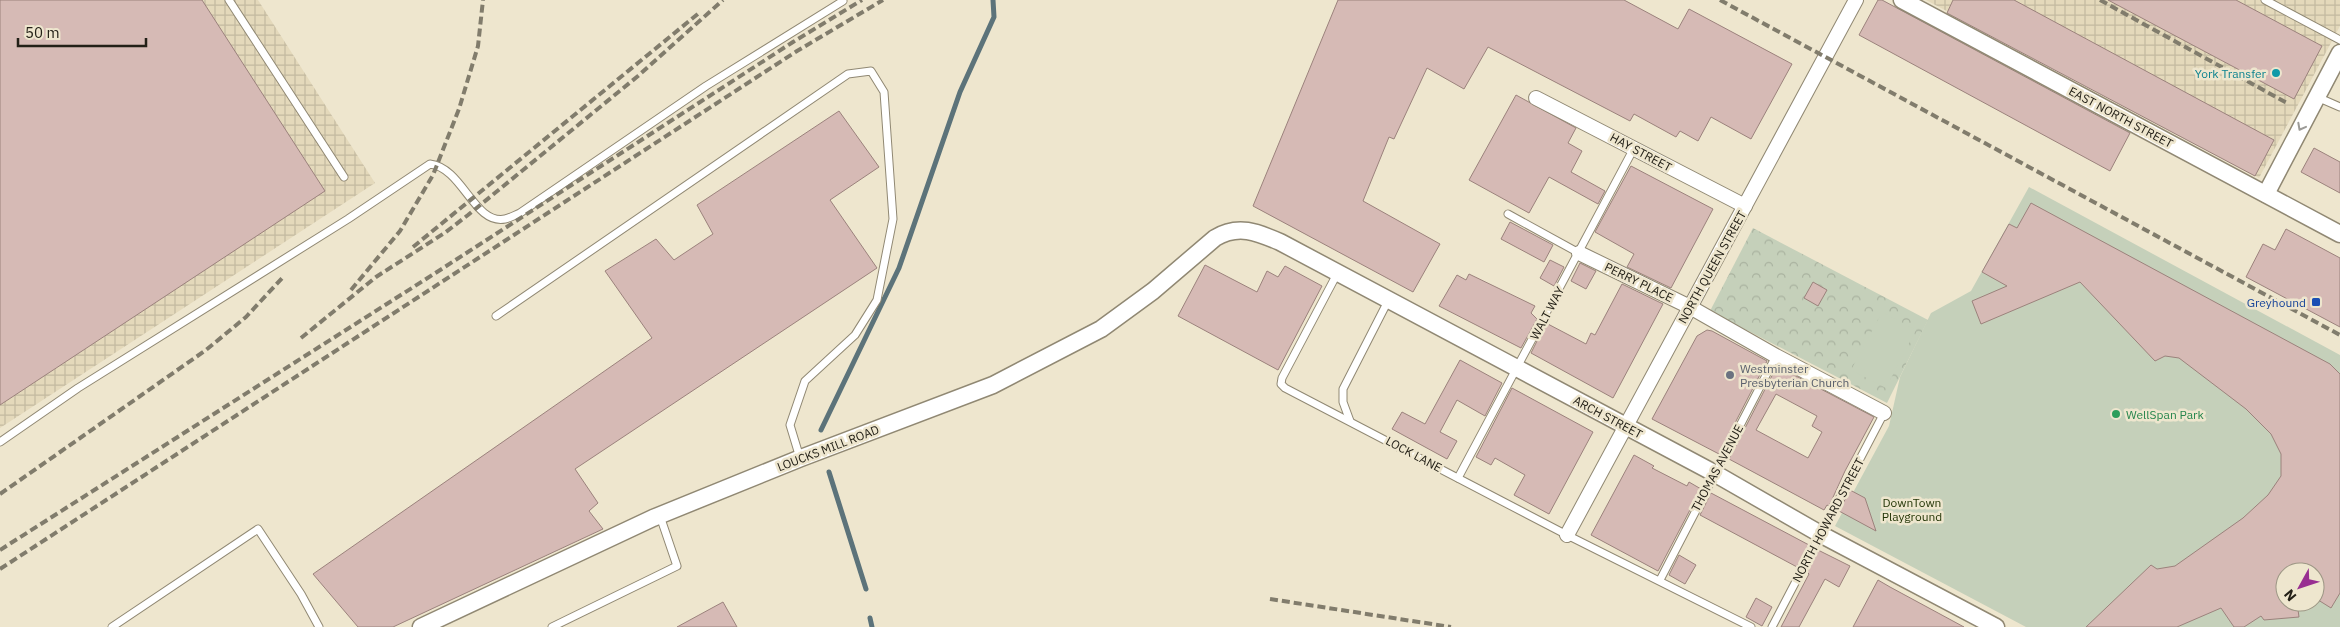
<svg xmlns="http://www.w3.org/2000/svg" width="2340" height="627" viewBox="0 0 2340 627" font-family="'IBM Plex Sans',sans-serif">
<defs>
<pattern id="industrial-grid" width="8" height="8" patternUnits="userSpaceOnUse" patternTransform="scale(1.25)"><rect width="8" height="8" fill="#e4d9bb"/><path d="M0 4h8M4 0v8" fill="none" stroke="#c3baa0"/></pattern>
<pattern id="park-crowns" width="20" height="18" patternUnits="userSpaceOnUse" patternTransform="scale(1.25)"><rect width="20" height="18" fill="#c5d0ba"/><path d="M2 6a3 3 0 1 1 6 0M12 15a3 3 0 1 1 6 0" fill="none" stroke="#a9b29f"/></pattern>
</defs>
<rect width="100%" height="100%" fill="#eee6ce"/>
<g fill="url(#industrial-grid)">
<polygon points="0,0 258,0 375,183 0,428"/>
<polygon points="1926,0 2340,0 2340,26 2259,178"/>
</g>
<polygon fill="url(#park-crowns)" points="1753,228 1928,320 1887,403 1710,311"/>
<g fill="#c5d0ba" fill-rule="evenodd">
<path d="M2029,187L2340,355V627H2026L1835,526L1889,426L1900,377L1931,313L1971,291ZM2285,572H2315V602H2285Z"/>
<polygon points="1882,312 1916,330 1886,388 1851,370"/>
</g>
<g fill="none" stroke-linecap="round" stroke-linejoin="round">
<g stroke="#5c737a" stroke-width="5">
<polyline points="821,430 899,268 960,92 994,17 993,0"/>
<polyline points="829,472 866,589"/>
<polyline points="870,618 872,627"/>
</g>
</g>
<g fill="#d6bab5" stroke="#9b827c" fill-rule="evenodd">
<polygon points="0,0 202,0 325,191 0,405"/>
<polygon points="1338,0 1624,0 1678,29 1689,9 1792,64 1751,139 1711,117 1698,141 1680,131 1676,137 1634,114 1630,121 1488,47 1464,89 1427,68 1394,139 1389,137 1363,201 1440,244 1413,292 1253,206"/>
<polygon points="1878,0 1882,0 2130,133 2110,171 1859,35"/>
<polygon points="1953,0 2014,0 2274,140 2255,176 1947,13"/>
<polygon points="2108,0 2236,0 2322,46 2294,99"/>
<polygon points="1516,95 1576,128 1568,143 1582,151 1571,172 1605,191 1598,204 1549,177 1529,213 1469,180"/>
<polygon points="839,111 879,167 830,200 877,268 575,469 598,503 589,511 603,529 393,627 358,627 313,574 652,338 605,271 656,239 674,260 713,234 697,205"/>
<polygon points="2314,148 2340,162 2340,193 2301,172"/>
<polygon points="1631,166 1713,209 1671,288 1627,267 1634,254 1595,232"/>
<polygon points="2031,203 2330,364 2340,374 2340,593 2331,608 2315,598 2315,572 2285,572 2285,602 2297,602 2299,617 2264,620 2261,616 2244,627 2234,627 2221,608 2177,627 2086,627 2151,565 2157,569 2175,566 2243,518 2268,495 2281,476 2281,454 2271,434 2246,409 2179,358 2165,356 2155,361 2080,282 1981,324 1972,301 2007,286 1982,272 2009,224 2017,228"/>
<polygon points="1510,222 1553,245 1544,262 1501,239"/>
<polygon points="2286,229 2340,258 2340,327 2246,277 2263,244 2275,250"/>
<polygon points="1550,260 1564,267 1554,286 1540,278"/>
<polygon points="1580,263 1596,271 1586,289 1571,281"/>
<polygon points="1205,265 1257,292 1267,271 1278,277 1285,266 1322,286 1278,370 1178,316"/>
<polygon points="1469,274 1535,306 1531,313 1537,319 1521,348 1439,306 1457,275 1466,280"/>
<polygon points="1813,282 1827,290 1818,306 1804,298"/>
<polygon points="1622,284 1663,304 1613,398 1531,353 1546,323 1586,344 1591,333 1595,335"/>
<polygon points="1707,330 1712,331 1767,361 1719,454 1652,419 1697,336"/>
<polygon points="1460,360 1502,383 1485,416 1457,400 1440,432 1457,441 1447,459 1392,429 1402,412 1425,424"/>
<path d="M1777,366L1874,417L1845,471L1829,506L1827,505L1824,510L1729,459ZM1776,394L1817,416L1812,426L1822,432L1808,458L1756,430Z"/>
<polygon points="1512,388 1593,432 1549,514 1514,495 1525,475 1495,458 1491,465 1476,457"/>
<polygon points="1634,455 1654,466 1652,468 1687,486 1689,482 1701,489 1658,571 1591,535"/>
<polygon points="1850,490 1865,498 1876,531 1839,511"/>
<polygon points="1711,493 1809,545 1797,567 1700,515"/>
<polygon points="1818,550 1850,566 1839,587 1825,579 1799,627 1781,627 1809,574 1807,572"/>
<polygon points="1679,555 1696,565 1685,584 1669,575"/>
<polygon points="1878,580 1890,587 1964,627 1853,627"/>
<polygon points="1756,598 1772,607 1762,626 1746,617"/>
<polygon points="723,602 737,627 677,627"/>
</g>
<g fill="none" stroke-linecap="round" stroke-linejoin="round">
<defs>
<g id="service">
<polyline points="229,0 344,177"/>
<polyline points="2265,0 2340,40"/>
<polyline points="2317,97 2340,107"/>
<polyline points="1508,214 1579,253"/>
<polyline points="1338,272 1282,378 1281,384 1285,388 1567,535 1751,627"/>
<polyline points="496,316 848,74 871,71 884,92 893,219 877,300 855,335 805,381 790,425 800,458"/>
<polyline points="1350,421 1343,402 1343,389 1389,299"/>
<path d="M0,442L78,388L348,219L430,164C463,168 474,225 505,219C510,218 515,215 520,213L706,86L843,1"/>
<polyline points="1458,478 1634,148"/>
<polyline points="1660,580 1776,356"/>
<polyline points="112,627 258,529 301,594 319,627"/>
<polyline points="552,627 677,566 660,516"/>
<polyline points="1772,627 1884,413"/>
</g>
<g id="minor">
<polyline points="1536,98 1745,206"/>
<polyline points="1579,253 1690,307 1776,356 1884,413"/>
<polyline points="1567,535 1856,0"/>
</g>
<g id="tertiary">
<polyline points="1902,0 2340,234"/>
<polyline points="2266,194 2340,53"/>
<path d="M421,627L653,518L801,458L993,385L1101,329L1153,291L1215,238C1238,224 1257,232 1280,242L1714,473L1822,535L1996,627"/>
</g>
</defs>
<use href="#service" stroke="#908873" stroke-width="9"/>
<use href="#minor" stroke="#908873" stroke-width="16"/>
<use href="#tertiary" stroke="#908873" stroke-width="19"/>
<use href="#service" stroke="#fff" stroke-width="7"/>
<use href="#minor" stroke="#fff" stroke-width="14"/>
<use href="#tertiary" stroke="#fff" stroke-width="16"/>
<g stroke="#817c6c" stroke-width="4" stroke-dasharray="8 4" stroke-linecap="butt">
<polyline points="1720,0 2340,335"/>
<polyline points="2100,0 2287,103"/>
<polyline points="413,247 699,13"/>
<polyline points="351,290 400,231 433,175 459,109 478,46 483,0"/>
<polyline points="301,338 376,277 446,232 468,215 638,76 723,0"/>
<polyline points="0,494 206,350 246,317 284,276"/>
<polyline points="0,550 437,272 793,42 862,0"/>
<polyline points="0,569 797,51 883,0"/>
<polyline points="1270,599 1451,627"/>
</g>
</g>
<defs><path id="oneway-chevron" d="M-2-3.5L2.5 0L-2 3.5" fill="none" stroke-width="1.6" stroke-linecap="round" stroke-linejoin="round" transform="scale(1.25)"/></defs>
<use stroke="#9c9b97" href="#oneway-chevron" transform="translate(2301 127) rotate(118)"/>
<circle fill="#0f9aa8" stroke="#eee6ce" stroke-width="2" cx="2276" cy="73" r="5"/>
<rect fill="#1a4fb4" stroke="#eee6ce" stroke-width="2" x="2311" y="297" width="10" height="10" rx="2.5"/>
<circle fill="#6b7280" stroke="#eee6ce" stroke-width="2" cx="1730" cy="375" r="5"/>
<circle fill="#2e9e5b" stroke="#eee6ce" stroke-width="2" cx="2116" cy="414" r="5"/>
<g text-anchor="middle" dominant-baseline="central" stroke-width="5" stroke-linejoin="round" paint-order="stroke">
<g font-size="12" fill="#0d838f" stroke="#eee6ce" text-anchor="end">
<text x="2266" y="73">York Transfer</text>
</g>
<g font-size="12" fill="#232017" stroke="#eee6ce">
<text transform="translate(2121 117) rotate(28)">EAST NORTH STREET</text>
<text transform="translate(1641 152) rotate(28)">HAY STREET</text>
<text transform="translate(1712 267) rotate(-61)">NORTH QUEEN STREET</text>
<text transform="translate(1639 282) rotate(26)">PERRY PLACE</text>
<text transform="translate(1547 313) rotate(-62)">WALT WAY</text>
<text transform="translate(1608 417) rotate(28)">ARCH STREET</text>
<text transform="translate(828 448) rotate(-21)">LOUCKS MILL ROAD</text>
<text transform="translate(1414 454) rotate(28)">LOCK LANE</text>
<text transform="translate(1717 468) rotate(-62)">THOMAS AVENUE</text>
<text transform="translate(1828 520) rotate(-62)">NORTH HOWARD STREET</text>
</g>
<g font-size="12" fill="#164399" stroke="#eee6ce" text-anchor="end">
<text x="2306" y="302">Greyhound</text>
</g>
<g font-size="12" fill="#5b616d" stroke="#eee6ce" text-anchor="start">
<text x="1740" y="368">Westminster<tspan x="1740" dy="14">Presbyterian Church</tspan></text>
</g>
<g font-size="12" fill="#27864d" stroke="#eee6ce" text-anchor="start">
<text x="2126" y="414">WellSpan Park</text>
</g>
<g font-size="12" fill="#253708" stroke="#eee6ce">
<text x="1912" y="502">DownTown<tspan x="1912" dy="14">Playground</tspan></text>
</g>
</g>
<g transform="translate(2300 587) rotate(230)"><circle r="24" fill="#eee6ce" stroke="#9d9785"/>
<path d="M0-4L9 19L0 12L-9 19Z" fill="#982e91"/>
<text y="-8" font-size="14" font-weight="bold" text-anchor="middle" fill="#232017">N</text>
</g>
<path d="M18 38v8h128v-8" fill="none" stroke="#232017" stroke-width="2.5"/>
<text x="25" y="38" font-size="15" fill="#232017" stroke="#eee6ce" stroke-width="4" paint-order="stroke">50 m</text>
</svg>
